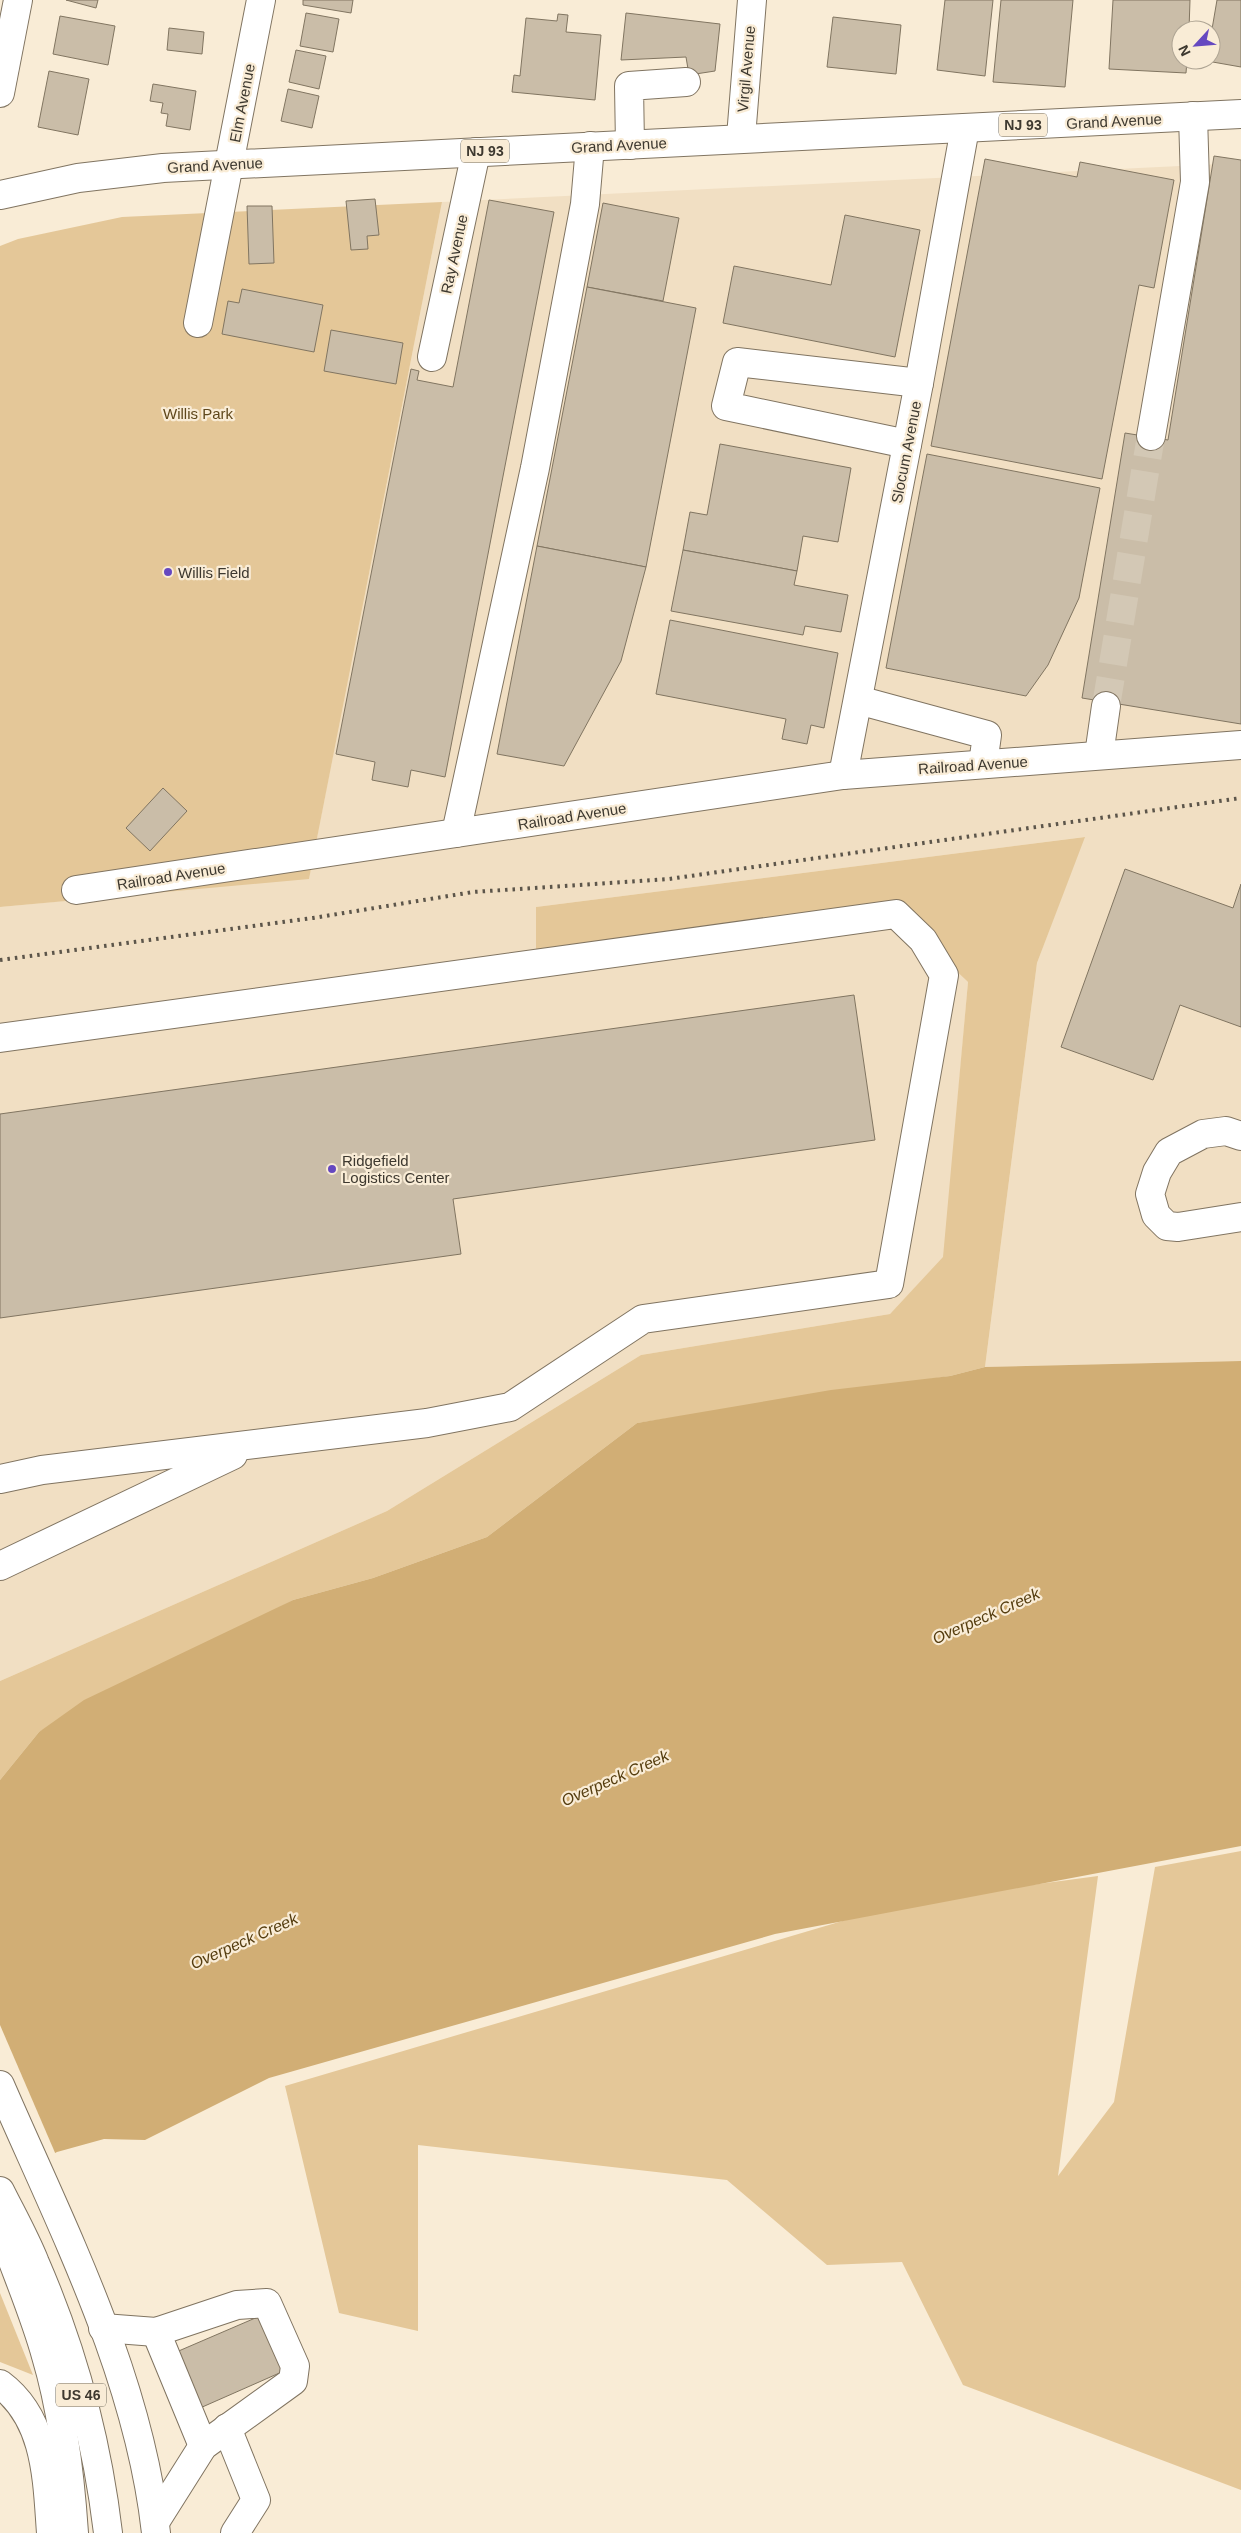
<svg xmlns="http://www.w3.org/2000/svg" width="1241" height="2533" viewBox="0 0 1241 2533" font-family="Arial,sans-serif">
<rect width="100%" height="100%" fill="#f9ecd6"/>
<polygon fill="#f1dfc3" points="1241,163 1241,1361 985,1367 1037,963 1084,837 536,907 536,964 896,914 968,982 944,1257 890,1314 641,1355 387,1511 0,1681 0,907 309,878 442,202"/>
<g fill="#e4c798">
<polygon points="442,202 309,879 0,907 0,246 18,239 122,217"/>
<polygon points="1085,837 1037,963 985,1367 950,1376 637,1423 487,1537 373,1578 293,1600 39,1732 0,1780 0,1681 387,1511 641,1355 890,1314 943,1257 968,982 896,914 536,964 536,907"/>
<polygon points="1241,1851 1241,2490 963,2385 902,2262 827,2265 727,2180 418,2145 418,2331 339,2313 285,2086 910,1901 1098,1876 1058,2176 1114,2102 1155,1867"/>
<polygon points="0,2293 33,2375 0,2362"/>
</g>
<polygon fill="#d1ae75" points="1241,1361 1241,1846 775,1934 269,2078 145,2140 104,2139 57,2152 0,2182 0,1780 39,1732 84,1700 293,1600 373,1578 487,1537 637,1423 831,1390 950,1376 985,1367"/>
<polygon fill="#f9ecd6" points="0,2025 56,2155 0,2185"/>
<g fill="#cabda8" stroke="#817561">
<polygon points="66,0 98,0 96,8"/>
<polygon points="303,0 353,0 351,13 303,5"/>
<polygon points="945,0 993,0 985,76 937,70"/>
<polygon points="1001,0 1073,0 1065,87 993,82"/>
<polygon points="1113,0 1190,0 1189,30 1181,30 1181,60 1187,60 1186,73 1109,69"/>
<polygon points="1217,0 1241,0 1241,67 1207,61 1211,60 1211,35"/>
<polygon points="306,13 339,19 333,52 300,46"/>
<polygon points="626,13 720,24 715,71 689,75 686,57 621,60"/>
<polygon points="558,14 568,15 566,32 601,35 595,100 512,92 514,75 520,76 526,18 557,21"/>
<polygon points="60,16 115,26 108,65 53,54"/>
<polygon points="833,17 901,25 896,74 827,67"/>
<polygon points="169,28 204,32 202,54 167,50"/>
<polygon points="296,50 326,56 319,89 289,82"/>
<polygon points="49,71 89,79 78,135 38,127"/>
<polygon points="153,84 196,91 190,130 166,126 168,114 161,113 163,103 150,101"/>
<polygon points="288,89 319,96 312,128 281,121"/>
<polygon points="1214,156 1241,160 1241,724 1082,698 1125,433 1168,440"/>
<polygon points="985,159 1077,177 1080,162 1174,180 1154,288 1139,285 1102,479 931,446"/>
<polygon points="375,199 379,235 367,236 368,249 351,250 346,201"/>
<polygon points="489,200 554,212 445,777 411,770 408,787 372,780 375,762 336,754 411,369 419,371 417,380 453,387"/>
<polygon points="603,203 679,218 663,301 587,287"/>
<polygon points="247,206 272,206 274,263 249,264"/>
<polygon points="845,215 920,230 895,357 723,323 734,266 831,285"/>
<polygon points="587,287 696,308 646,567 537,546"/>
<polygon points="242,289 323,305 314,352 222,334 228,301 239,303"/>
<polygon points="331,330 403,343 396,384 324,371"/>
<polygon points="720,444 851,468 838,542 803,536 797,571 683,550 690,512 707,515"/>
<polygon points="927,454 1100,488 1079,598 1048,665 1026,696 886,668"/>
<polygon points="537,546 646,567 621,661 564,766 497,754"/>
<polygon points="683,550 797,571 794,585 848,595 841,632 805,626 803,635 671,611"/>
<polygon points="670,620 838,653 824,728 811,725 807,744 782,739 786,719 656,694"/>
<polygon points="163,788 187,811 150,851 126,828"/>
<polygon points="1125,869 1233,908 1241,884 1241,1027 1180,1005 1153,1080 1061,1047"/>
<polygon points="854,995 875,1140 453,1199 461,1254 0,1318 0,1114"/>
<polygon points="260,2316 284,2371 191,2412 167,2356"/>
</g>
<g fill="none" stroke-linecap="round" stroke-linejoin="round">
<polyline stroke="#d3c8b5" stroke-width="28" stroke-dasharray="28 14" stroke-linecap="butt" points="1106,706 1151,436"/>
<defs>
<g id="minor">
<polyline points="0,93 18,0"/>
<polyline points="741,137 752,0"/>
<polyline points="630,145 629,86 686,82"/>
<polyline points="198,323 261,0"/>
<polyline points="432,357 476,152"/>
<polyline points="1151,436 1195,182 1193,116"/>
<polyline points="907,444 726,406 737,362 919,383"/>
<polyline points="858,700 987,735 983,764"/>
<polyline points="1099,755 1106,706"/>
<polyline points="843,775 919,383 965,128"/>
<polyline points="456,833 535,468 585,204 590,146"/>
<polyline points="76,890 843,775 1241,745"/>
<polyline points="0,1038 896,914 923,940 944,975 889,1284 643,1319 510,1407 427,1423 42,1470 0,1479"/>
<polyline points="1241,1136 1226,1131 1203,1134 1169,1152 1157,1172 1150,1194 1156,1215 1167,1226 1178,1227 1241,1217"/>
<polyline points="0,1566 233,1455"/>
<polyline points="103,2328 156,2332 237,2305 267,2303 295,2366 293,2381 203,2446 155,2522"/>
<polyline points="156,2332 203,2446"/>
<polyline points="227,2428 256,2500 235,2533"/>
</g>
<polyline id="major" points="0,195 78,178 163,168 1241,114"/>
<g id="highway">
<path d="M0,2085C62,2228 139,2376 156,2533"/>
<path d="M0,2191C12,2215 25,2238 35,2263C72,2348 97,2440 108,2533"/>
<path d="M0,2226C15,2270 34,2312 46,2356C63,2413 70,2474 74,2533"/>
<path d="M0,2384C47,2419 47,2479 51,2533"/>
</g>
</defs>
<use href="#minor" stroke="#807461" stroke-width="30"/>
<use href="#major" stroke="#807461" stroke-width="30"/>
<use href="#highway" stroke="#807461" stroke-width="30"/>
<use href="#minor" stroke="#fff" stroke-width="28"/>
<use href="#major" stroke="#fff" stroke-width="28"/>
<use href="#highway" stroke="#fff" stroke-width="28"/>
<polyline stroke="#5c554a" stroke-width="4" stroke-dasharray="2.5 5" stroke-linecap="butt" points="0,960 313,918 473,892 669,879 1241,798"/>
</g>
<g fill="#6548c0" stroke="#f9ecd6" stroke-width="2">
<circle cx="168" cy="572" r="5"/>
<circle cx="332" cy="1169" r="5"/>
</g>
<g text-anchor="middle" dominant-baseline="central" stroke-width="4.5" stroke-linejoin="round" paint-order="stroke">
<g fill="#f9ecd6" stroke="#756e61" stroke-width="1">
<rect x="999" y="113.5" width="48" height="23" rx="4"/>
<rect x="461" y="139.5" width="48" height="23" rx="4"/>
<rect x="56" y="2383.5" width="50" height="23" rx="4"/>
</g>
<g font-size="14" font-weight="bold" fill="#3d382f">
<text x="1023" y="125">NJ 93</text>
<text x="485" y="151">NJ 93</text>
<text x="81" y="2395">US 46</text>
</g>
<g font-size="15" fill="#3d382f" stroke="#f9ecd6">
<text transform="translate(746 69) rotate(-85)">Virgil Avenue</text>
<text transform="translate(242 103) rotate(-79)">Elm Avenue</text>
<text transform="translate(1114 121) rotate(-3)">Grand Avenue</text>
<text transform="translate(619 145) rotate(-3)">Grand Avenue</text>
<text transform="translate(215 165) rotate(-3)">Grand Avenue</text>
<text transform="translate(454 254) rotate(-78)">Ray Avenue</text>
<text transform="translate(906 452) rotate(-79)">Slocum Avenue</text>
<text transform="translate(973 765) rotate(-4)">Railroad Avenue</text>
<text transform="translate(572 816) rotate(-9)">Railroad Avenue</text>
<text transform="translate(171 876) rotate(-9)">Railroad Avenue</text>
</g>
<g font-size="15" fill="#5f471b" stroke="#f9ecd6">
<text x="198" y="413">Willis Park</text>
</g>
<g font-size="15" fill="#3d382f" stroke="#f9ecd6" text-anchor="start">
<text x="178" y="572">Willis Field</text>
<text x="342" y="1160">Ridgefield<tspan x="342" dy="17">Logistics Center</tspan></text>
</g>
<g font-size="16" font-style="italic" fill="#553d0f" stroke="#f9ecd6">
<text transform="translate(986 1616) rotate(-24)">Overpeck Creek</text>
<text transform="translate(615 1778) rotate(-24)">Overpeck Creek</text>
<text transform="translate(244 1941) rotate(-24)">Overpeck Creek</text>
</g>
</g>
<g transform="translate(1196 45) rotate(244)"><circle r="24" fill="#f9ecd6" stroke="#aea493"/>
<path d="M0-4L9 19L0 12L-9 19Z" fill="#6548c0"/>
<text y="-8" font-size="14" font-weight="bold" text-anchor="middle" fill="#3d382f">N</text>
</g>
</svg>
